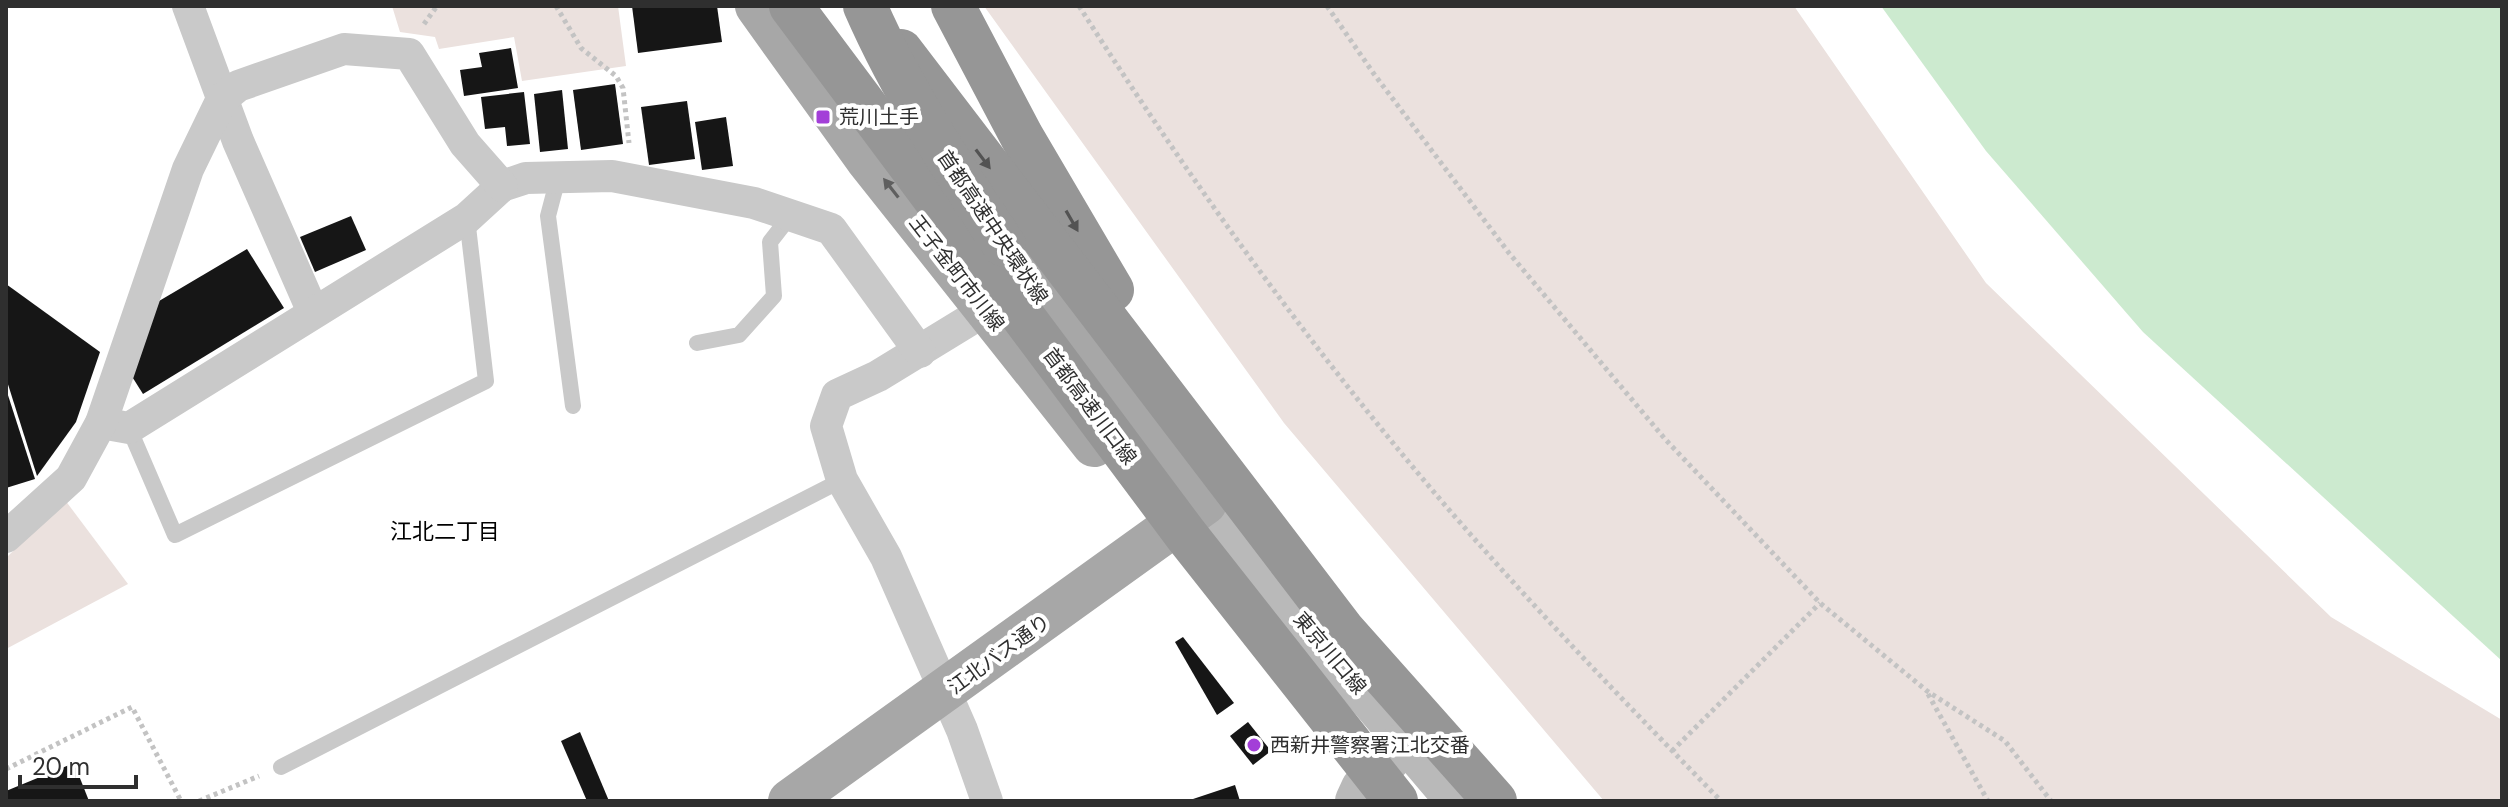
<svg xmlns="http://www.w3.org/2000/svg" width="2508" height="807" viewBox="0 0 2508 807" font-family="'DM Sans','Noto Sans JP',sans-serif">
<rect width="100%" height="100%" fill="#fff"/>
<g fill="#ebe1de">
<polygon points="392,6 618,6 626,66 522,81 514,37 439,49 435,37 400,32"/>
<polygon points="984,6 1794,6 1986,283 2331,617 2502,720 2502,801 1604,801 1284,423"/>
<polygon points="65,500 128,584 6,649 6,558"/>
</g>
<polygon fill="#cceacf" points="1881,6 2502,6 2502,661 2143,332 1986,151"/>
<g fill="#161616">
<polygon points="632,6 717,6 722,42 638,53"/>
<polygon points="511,48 518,88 464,96 460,70 482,67 479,53"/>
<polygon points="615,84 623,144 581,150 573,90"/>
<polygon points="562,90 568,149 540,152 534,94"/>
<polygon points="524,92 530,144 507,146 505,127 485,129 481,97"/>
<polygon points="687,101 695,159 649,165 641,107"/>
<polygon points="726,117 733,166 702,170 695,122"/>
<polygon points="351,216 366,250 315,272 300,237"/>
<polygon points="247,249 284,308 143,394 131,375 154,304"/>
<polygon points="6,284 100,352 76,422 37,476 6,378"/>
<polygon points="6,389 35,479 6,488"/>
<polygon points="1183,637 1234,703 1217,715 1175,642"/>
<polygon points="1248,722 1271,751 1253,765 1230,736"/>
<polygon points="580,732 609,801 587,801 561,741"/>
<polygon points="74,763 89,801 6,801 6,791"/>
<polygon points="1235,785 1240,801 1190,801 1190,800"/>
</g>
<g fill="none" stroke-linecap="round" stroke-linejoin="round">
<g stroke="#c3c3c3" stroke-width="5" stroke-dasharray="4 4" stroke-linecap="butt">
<polyline points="556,6 581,48 616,76 623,88 629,143"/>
<path d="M1079,6C1182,168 1294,325 1417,472C1513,587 1617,694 1721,801"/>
<polyline points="1327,6 1374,74 1509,253 1665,439 1820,603 1927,691 2005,741 2051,801"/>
<polyline points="424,24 437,6"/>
<polyline points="1928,694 1988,801"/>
<polyline points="1672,751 1820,603"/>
<polyline points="6,769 132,707 181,801"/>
<polyline points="199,801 259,776"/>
</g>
<g stroke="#c9c9c9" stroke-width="16">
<polyline points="558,178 548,216 573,406"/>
<polyline points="697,343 739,335 774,296 770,242 791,215"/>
<polyline points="129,428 175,535 486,381 467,218"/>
<polyline points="281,767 842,480"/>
</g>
<g stroke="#c9c9c9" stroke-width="32">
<polyline points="188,6 238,141 313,312"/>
<polyline points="986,310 878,376 837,395 826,426 842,480 886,557 962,730 987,801"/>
<polyline points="101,423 129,428 467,218 502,186 526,178 612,176 754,203 831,229 920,352"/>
<polyline points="6,537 71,478 101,423 188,169 222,99 238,86 344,49 409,54 465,144 502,186"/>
</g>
<g stroke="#b9b9b9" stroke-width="44">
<polyline points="1205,503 1458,801"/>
<polyline points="1357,801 1363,788 1400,746"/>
</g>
<g stroke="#a7a7a7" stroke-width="44">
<polyline points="757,6 867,159 1094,445"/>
<polyline points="790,801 1205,503 977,219"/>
</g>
<g stroke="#969696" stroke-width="44">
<polyline points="953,6 1022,137 1112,290"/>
<polyline points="901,51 1343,630 1495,801"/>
</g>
<g stroke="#969696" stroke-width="44">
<polyline points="791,6 1186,535 1396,801"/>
<path d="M865,6C902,91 953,168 1004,245"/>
</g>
</g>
<defs><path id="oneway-solid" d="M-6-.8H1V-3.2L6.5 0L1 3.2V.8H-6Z" transform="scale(2)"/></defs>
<g fill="#535353">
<use href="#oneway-solid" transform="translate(983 159) rotate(53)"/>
<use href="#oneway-solid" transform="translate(1072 221) rotate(60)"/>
</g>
<use fill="#5f5f5f" href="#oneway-solid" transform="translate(891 188) rotate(-128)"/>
<g fill="#a33fd8" stroke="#fff" stroke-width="3">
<rect x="815" y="109" width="16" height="16" rx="4"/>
<circle cx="1254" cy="745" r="8"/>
</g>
<g text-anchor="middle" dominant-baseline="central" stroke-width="8" stroke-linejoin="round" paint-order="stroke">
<g font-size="20" fill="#2f2f2f" stroke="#fff" text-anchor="start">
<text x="839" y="117">荒川土手</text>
<text x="1270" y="745">西新井警察署江北交番</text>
</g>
<g font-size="20" fill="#2f2f2f" stroke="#fff">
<text transform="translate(993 227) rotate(56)">首都高速中央環状線</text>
<text transform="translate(957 273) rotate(52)">王子金町市川線</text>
<text transform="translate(1090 406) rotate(53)">首都高速川口線</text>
<text transform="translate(1330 653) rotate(50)">東京川口線</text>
<text transform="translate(999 654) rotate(-36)">江北バス通り</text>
</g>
<g font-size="22" fill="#000" stroke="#fff">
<text x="445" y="531">江北二丁目</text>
</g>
</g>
<rect width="2508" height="807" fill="none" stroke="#2f2f2f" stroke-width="16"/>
<path d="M20 775v12h116v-12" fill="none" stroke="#2f2f2f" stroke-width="4"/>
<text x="32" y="775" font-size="24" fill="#2f2f2f" stroke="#ffffff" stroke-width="6" paint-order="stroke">20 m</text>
</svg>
